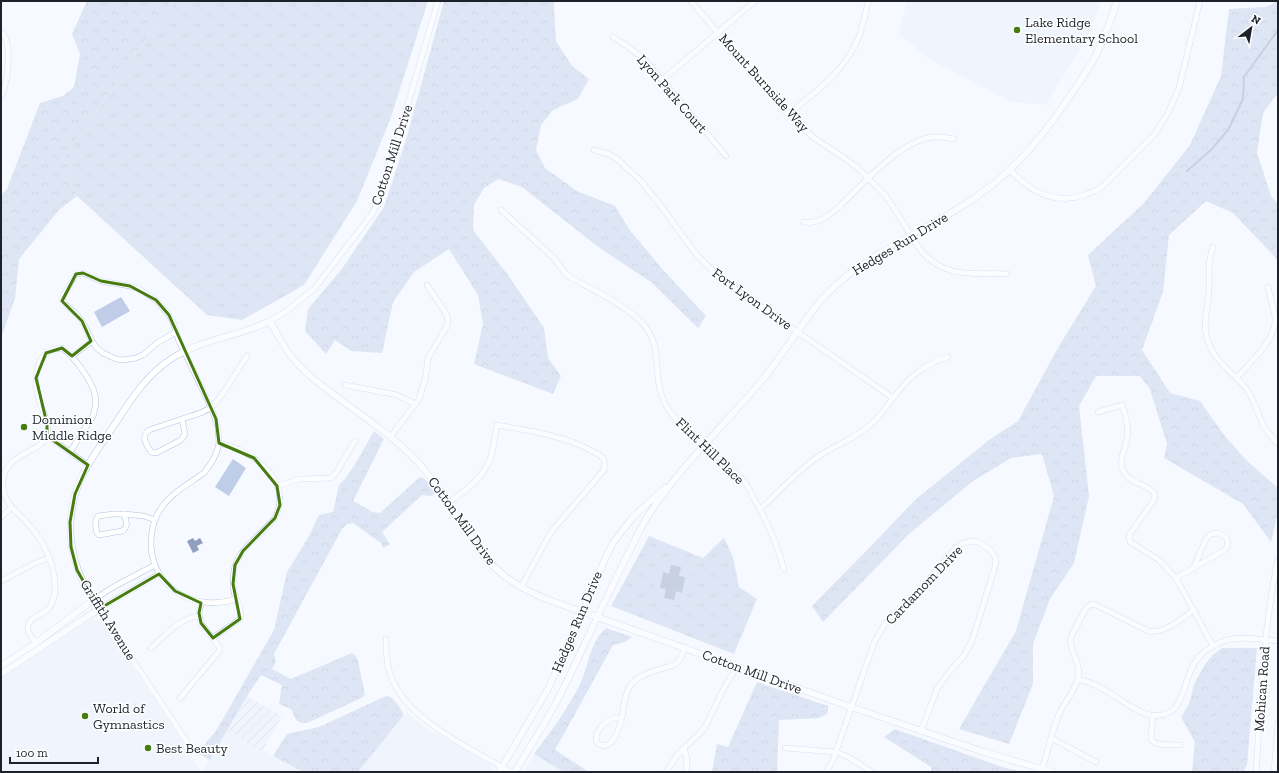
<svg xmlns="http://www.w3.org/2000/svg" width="1279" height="773" viewBox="0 0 1279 773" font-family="'Zilla Slab',serif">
<defs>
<pattern id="industrial-furrows" width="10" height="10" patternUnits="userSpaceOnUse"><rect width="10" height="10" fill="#e6edfa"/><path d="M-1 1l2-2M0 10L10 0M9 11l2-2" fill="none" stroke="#c5cbd6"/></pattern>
<pattern id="grass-tufts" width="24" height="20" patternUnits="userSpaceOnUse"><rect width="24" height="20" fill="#c0cde8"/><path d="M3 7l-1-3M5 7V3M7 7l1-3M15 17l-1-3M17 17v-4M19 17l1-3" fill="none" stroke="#a4b0c7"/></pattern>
<pattern id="forest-crowns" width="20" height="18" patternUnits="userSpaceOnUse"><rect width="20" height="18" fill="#c0cde8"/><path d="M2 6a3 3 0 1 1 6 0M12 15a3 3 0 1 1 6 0" fill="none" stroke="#a4b0c7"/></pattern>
</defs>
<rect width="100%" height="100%" fill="#f6f9ff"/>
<g fill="#e6edfa">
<polygon points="908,1 1101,1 1086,41 1045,105 1012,102 929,59 898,33"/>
<polygon points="91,620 97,620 102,622 202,772 228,731 303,772 1,772 1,679"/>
<polygon points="407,712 423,726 489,764 493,768 493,772 358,772"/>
<polygon points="534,754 564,772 524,772"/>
</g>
<polygon fill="url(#industrial-furrows)" points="247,696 282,716 262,751 228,731"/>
<g fill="url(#grass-tufts)">
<polygon points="176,1 428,1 390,120 357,201 304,285 242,320 207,315 77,196 65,157 149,35"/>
<polygon points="649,536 703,558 724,538 733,557 739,587 757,599 734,654 611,606"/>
</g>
<g fill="url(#forest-crowns)">
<polygon points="88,1 176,1 149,35 65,157 77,196 59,210 19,259 15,298 1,338 1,195 7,189 40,103 63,96 74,87 80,54 72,34 86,3"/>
<polygon points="444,1 555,1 554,5 556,41 572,66 589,79 578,99 553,110 541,125 536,150 545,168 577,191 615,206 629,229 664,271 706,316 698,328 651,282 601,249 522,187 498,179 484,188 474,205 473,230 508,275 544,328 548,358 561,376 553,394 474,364 483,324 478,295 449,249 414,272 393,302 382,353 351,351 335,340 326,354 305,331 308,309 341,270 384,207 406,140"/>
<polygon points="1278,1 1278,93 1263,113 1257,153 1271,196 1278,204 1278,262 1273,255 1233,213 1206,201 1169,235 1163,292 1142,350 1170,393 1200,401 1224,435 1245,459 1278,488 1278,513 1271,542 1243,504 1164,458 1167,444 1150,389 1140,376 1096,376 1079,406 1089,496 1074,563 1050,599 1033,644 1033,684 1009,744 959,729 1016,631 1054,496 1042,454 1011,458 973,481 909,534 823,622 812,606 872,545 915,500 989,440 1018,421 1059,346 1096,286 1088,255 1144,203 1190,145 1221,76 1229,9 1266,7"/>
<path d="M374,431L384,439L353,501L373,512L380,513L420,477L424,478L435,492L434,495L430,496L422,495L382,532L390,544L383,548L381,543L353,523L347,524L342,529L274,654L276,662L272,669L291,679L352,653L356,656L358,661L365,694L363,697L357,700L307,723C294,723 296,718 291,709L279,704L282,685L261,675L247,696L210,760L197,753L216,731L274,630L287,572L308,538L319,515L333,512L339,485L345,479L357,461Z"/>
<path d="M606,628L632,637L625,642L613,645L555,750L589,772H564L534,754C551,731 568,709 580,684C589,665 590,642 606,628Z"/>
<polygon points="1222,648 1257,648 1247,765 1243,772 1192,772 1195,742 1181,717 1189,704 1194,684 1206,663 1213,655"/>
<polygon points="757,682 828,706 828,713 819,718 779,720 777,772 712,772 717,744 728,747"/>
<path d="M386,696C394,696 400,708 404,715L358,772H303L273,756L287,734L319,727Z"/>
<polygon points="895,729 1002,767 1022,772 931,772 931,767 884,737"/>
</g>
<g fill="#c0cde8">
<polygon points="121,297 130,311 102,327 94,312"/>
<polygon points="233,459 246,468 229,496 215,487"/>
<polygon points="669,555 691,567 686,594 677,606 660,602 661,596 647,571 656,566 655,563"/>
<polygon points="1218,710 1230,714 1222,734 1211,730"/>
</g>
<g fill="#909fbe">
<polygon points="193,538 195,541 200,538 203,543 197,546 199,550 193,553 187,541"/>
<polygon points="671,565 681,567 679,576 685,577 682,593 676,591 674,600 664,598 666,589 660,588 663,573 664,572 669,574"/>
</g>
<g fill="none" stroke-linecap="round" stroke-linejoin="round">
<polyline stroke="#909fbe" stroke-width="2" points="1187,171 1211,150 1228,130 1243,99 1244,77 1278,30"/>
<defs>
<g id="minor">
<path d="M691,1L788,114L814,138L843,157L859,169L886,196L921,251C947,280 973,272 1007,274"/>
<path d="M1,32C13,41 8,83 1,96"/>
<polyline points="613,37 627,46 644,59 726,156"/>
<polyline points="662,80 755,1"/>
<path d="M788,114C816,92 847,70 860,34C863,24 866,12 868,1"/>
<polyline points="594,150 609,154 617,159 641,181 661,206 696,254 721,279 893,398"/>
<path d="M1010,170C1037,199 1067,208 1102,187L1155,134L1168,113L1179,88L1200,1"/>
<path d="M501,210L554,258L565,273L570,277C591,289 628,306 644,325C664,348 651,379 666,405C680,430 707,448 728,467C733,471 739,476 744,481C748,486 751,493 754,499C767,521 777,544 784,569"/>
<path d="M804,222C810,223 817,222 822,219C830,216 836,209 842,204C864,183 897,145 927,138C936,136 945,137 954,139"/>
<path d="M1213,247C1207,264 1210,273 1209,290C1208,312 1199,330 1213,352C1222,367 1238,377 1248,391C1254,401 1257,411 1262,422C1265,430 1272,437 1278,444"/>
<polyline points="270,321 288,310 315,288 372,214 382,193 438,1"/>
<path d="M176,332L157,343L143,355L136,358L123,360L116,359L103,353L96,347L92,341L82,321L74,312L64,303L62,298L76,274L83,273L101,281L130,286L139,289L156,300L169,315L173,322L179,341L211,407L218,427L219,443L217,451L213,460L204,473C187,485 167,495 157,515C152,525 151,535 151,545C153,590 196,612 236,599"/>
<polyline points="72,356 92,341"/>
<path d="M1236,378C1249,364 1277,339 1275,318C1274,308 1270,297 1268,287"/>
<polyline points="345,385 397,395 415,404"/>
<path d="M1098,412L1122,405C1126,415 1129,426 1127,438C1126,449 1118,459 1123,470C1130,486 1147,482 1155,494L1154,500L1129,535L1130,542L1159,560L1176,578L1213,646"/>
<path d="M182,419L185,434L181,440L156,453L151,452C147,445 140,437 149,430Z"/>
<path d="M182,419C190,416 201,414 208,409C222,400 237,370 247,356"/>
<polyline points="47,436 88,465"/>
<polyline points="391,436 419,399 425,380 428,358 448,324 447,315 427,285"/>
<polyline points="277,486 300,479 331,478 336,473 355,441"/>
<path d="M449,502C467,490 486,476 492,453C494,444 495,434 497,425C530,431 563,435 592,451C596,453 600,455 603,458C605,462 605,465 604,470L551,532L521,587"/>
<path d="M760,509C779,492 798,470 819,456C836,445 854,439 869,426C879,418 885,408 893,398C909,377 923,365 948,357"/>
<path d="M114,514H124C126,520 129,527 122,531L99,535L97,533C96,527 94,522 98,516Z"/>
<polyline points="124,514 144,516 155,520"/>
<polyline points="1,517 11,508"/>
<polyline points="159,574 99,609 187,742"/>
<polyline points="1176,578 1226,549 1228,543 1226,537 1219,533 1211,534 1206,539 1193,569"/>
<polyline points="1,581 35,563 49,558"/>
<polyline points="93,600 115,586 155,565"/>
<path d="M213,638L240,619C243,611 236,601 234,592C228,551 253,545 275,518C294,480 252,450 219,443"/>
<path d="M386,639C386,656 387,672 396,687C416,724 475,751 511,772"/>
<path d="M36,643C33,639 29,634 28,630C26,617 42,616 48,609C54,603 55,595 55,587C55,567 46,547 34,531C22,514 1,505 3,481C6,451 41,454 47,435C50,427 46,418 43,411C37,396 32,377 40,361C45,352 52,348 62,348C74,356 92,381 95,395C97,402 95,409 93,416L70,452"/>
<path d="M151,648C166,635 179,618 199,616"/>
<path d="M1078,679C1089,682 1099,686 1108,692C1120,699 1137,713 1151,715C1183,720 1182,687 1192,668C1198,655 1209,647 1221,642C1239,635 1259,640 1278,641"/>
<polyline points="180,698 220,650 220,648 201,623 199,613 201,603"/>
<path d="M1153,715L1151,739C1155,747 1172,744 1180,745"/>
<path d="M615,718H622C619,728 615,744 604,746L598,744C591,733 605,721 615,718Z"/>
<path d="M622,718C625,687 630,677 661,669C667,667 674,666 678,662C682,658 683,652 685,647"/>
<polyline points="1051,738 1096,762"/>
<polyline points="684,748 699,734 705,727 724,688 733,673 736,666"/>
<polyline points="785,748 836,752 850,758 872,772"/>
<path d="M1042,770C1048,751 1052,731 1059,714C1065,701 1075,691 1078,678C1082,661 1068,652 1071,637L1086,608L1092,604L1096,605L1148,631C1165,634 1181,619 1194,610"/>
<polyline points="666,772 676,757 684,748 687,759 686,772"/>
<polyline points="826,772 833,760 874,643 885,624 890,618 912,600 951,553 961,544 972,541 978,542 988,548 993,553 995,557 996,562 994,570 972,641 963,657 949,672 937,689 921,731"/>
<path d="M1256,772C1261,701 1263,629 1278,559"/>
<polyline points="1274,772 1278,723"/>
</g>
<g id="tertiary">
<polyline points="1,666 36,643 93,600"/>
<path d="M1,674L99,609C70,568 61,525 81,478C90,459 103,442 115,424C131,399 148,373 174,357C203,339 240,336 270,321C280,341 292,361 309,375C344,405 384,427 416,460C435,481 450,505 466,528C473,539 479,551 488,561C504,578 524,590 546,599L851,707L984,752L1052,772"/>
<polyline points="499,772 548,689 577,624 606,557 613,543 633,517 665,488"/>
<path d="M515,772C531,744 549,718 563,689C585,645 605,599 628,554C636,539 642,523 652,510C683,464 723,426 759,384C782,357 799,326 822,299C859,258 913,237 959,208C1007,179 1037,145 1068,99C1077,85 1087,72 1095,57C1104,39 1111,20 1117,1"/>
</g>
</defs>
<use href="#minor" stroke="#b6c3dc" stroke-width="6"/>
<use href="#tertiary" stroke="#b6c3dc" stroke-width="7"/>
<use href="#minor" stroke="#fff" stroke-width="5"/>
<use href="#tertiary" stroke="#fff" stroke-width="6"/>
</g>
<path d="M0 0H1279V773H0ZM83,273L101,281L130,286L156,300L169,315L216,419L219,443L254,458L277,486L280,505L275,518L243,551L235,565L233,584L240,619L213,638L201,623L199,613L201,603L175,591L159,574L99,609L77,570L71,547L70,522L75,494L88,465L47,436V424L36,378L46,353L62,348L72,356L91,341L82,321L62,301L76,274Z" fill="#f6f9ff" fill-opacity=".55" fill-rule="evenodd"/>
<path fill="none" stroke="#467c10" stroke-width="3" stroke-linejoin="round" d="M83,273L101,281L130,286L156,300L169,315L216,419L219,443L254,458L277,486L280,505L275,518L243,551L235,565L233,584L240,619L213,638L201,623L199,613L201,603L175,591L159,574L99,609L77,570L71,547L70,522L75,494L88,465L47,436V424L36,378L46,353L62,348L72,356L91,341L82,321L62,301L76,274Z"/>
<g fill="#467c10" stroke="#fff" stroke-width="1.5">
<circle cx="1017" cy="30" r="4"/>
<circle cx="24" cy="427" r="4"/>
<circle cx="85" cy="716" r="4"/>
<circle cx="148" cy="748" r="4"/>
</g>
<g text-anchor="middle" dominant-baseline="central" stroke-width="3" stroke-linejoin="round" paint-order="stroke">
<g font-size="14" fill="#1c212a" stroke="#fff" text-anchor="start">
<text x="1025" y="22">Lake Ridge<tspan x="1025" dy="16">Elementary School</tspan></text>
<text x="32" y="419">Dominion<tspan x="32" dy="16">Middle Ridge</tspan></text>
<text x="93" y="708">World of<tspan x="93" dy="16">Gymnastics</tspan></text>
<text x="156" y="748">Best Beauty</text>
</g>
<g font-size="14" fill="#1c212a" stroke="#fff">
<text transform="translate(764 83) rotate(48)">Mount Burnside Way</text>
<text transform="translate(672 94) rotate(49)">Lyon Park Court</text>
<text transform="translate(392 155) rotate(-72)">Cotton Mill Drive</text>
<text transform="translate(900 244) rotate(-31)">Hedges Run Drive</text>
<text transform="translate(752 299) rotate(36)">Fort Lyon Drive</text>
<text transform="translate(710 451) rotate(44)">Flint Hill Place</text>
<text transform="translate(462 521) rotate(54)">Cotton Mill Drive</text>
<text transform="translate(924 585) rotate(-46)">Cardamom Drive</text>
<text transform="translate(108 620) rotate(58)">Griffith Avenue</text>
<text transform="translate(577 622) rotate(-67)">Hedges Run Drive</text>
<text transform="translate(752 672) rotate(20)">Cotton Mill Drive</text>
<text transform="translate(1262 689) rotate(-86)">Mohican Road</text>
</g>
</g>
<rect width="1279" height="773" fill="none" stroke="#1c212a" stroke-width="4"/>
<g transform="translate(1251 28) rotate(31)" stroke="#ffffff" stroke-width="3" paint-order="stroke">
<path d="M0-3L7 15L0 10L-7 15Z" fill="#1c212a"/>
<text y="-6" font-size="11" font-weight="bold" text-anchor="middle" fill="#1c212a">N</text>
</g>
<path d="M10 757v6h88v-6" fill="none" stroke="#1c212a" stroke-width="2"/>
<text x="16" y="757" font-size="12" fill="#1c212a" stroke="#ffffff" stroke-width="3" paint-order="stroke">100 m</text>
</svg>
